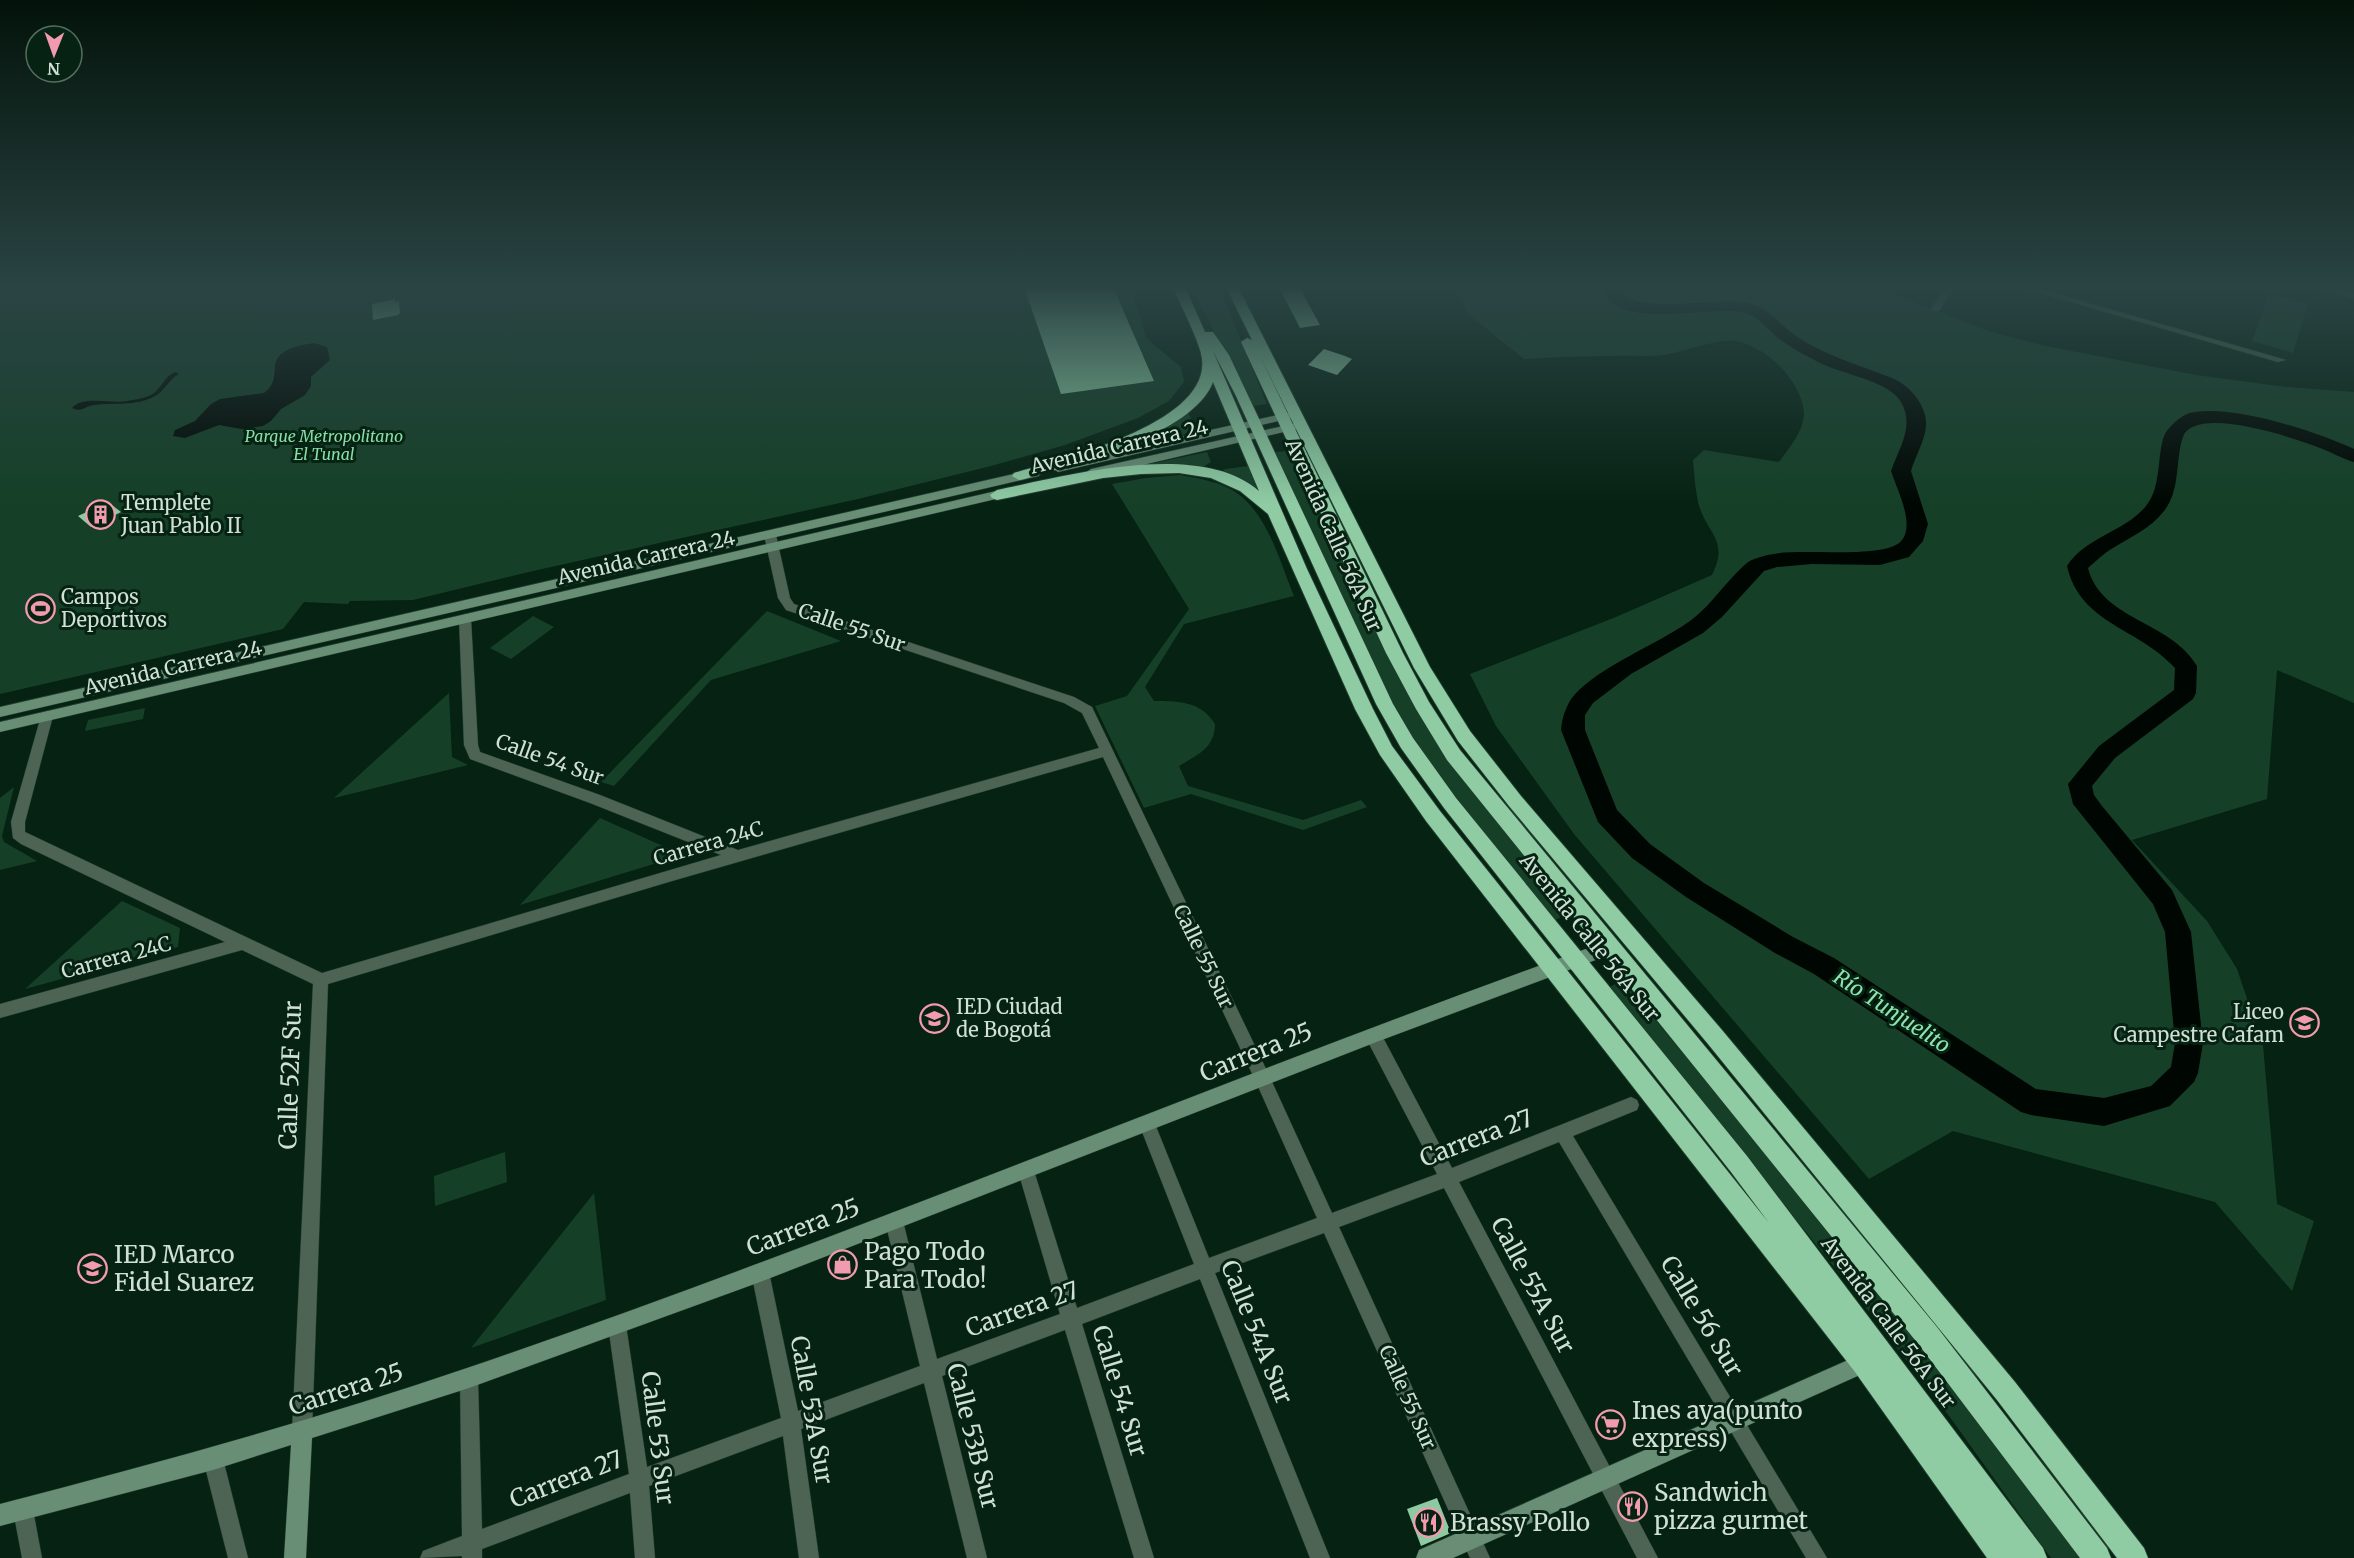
<svg xmlns="http://www.w3.org/2000/svg" width="2354" height="1558" viewBox="0 0 2354 1558" font-family="Merriweather,serif">
<rect width="100%" height="100%" fill="#052212"/>
<g fill="#154027">
<polygon points="0,287 1131,287 1146,338 1181,367 1184,382 1169,401 1138,418 1065,445 991,466 858,499 533,571 413,600 350,601 348,604 304,602 283,629 0,694"/>
<polygon points="1191,287 1219,287 1267,404 1253,406"/>
<path d="M1468,287H1876L1988,331L2046,346L2196,375L2286,387L2354,392V703L2277,670L2267,799L2132,840L2207,921L2237,969L2263,1045L2277,1204L2314,1221L2292,1291L2215,1202L1953,1131L1869,1179L1574,834L1496,726L1470,674L1616,617L1712,575C1730,539 1706,534 1698,502C1695,488 1694,473 1693,460L1704,450L1779,462C1789,448 1804,431 1804,413C1802,381 1765,345 1735,341C1716,339 1684,352 1663,355C1646,357 1628,355 1612,356C1582,356 1554,357 1524,359L1467,313L1460,292Z"/>
<polygon points="2269,294 2308,304 2293,353 2252,341"/>
<polygon points="1188,413 1198,431 1096,455 1170,424"/>
<polygon points="1287,451 1319,509 1398,674 1574,912 1555,920 1491,842 1417,746 1384,689 1275,452"/>
<polygon points="1207,452 1211,462 1203,467 1168,464 1145,465"/>
<polygon points="1248,466 1262,494 1222,472 1225,469"/>
<path d="M1180,475C1200,479 1225,482 1242,497C1269,520 1281,564 1294,596L1184,624L1145,687L1154,701C1178,701 1201,701 1215,724C1215,748 1197,755 1179,766L1188,786L1303,820L1361,800L1367,807L1303,830L1191,794L1144,808L1095,706L1127,696L1189,609L1112,484L1146,478Z"/>
<polygon points="767,611 841,641 711,680 614,786 601,782"/>
<polygon points="533,616 554,627 511,659 490,648"/>
<polygon points="449,693 452,757 468,765 334,798"/>
<polygon points="145,708 143,719 85,731 88,720"/>
<polygon points="14,787 2,836 4,842 37,861 0,870 0,798"/>
<polygon points="600,818 683,855 520,905"/>
<polygon points="122,901 180,928 178,947 25,989"/>
<polygon points="1622,980 1912,1329 2083,1558 2051,1558 1952,1420 1854,1292 1610,987"/>
<polygon points="505,1152 507,1182 435,1206 434,1176"/>
<polygon points="594,1193 606,1300 471,1348"/>
</g>
<g fill="#000702">
<path d="M314,343L327,347L330,360L311,377V386L305,395L281,409L271,421L263,426L241,429L219,425L185,438L173,436L175,430L195,421L211,404L220,399L264,393C274,385 274,379 275,367C275,349 301,345 314,343Z"/>
<path d="M175,372L179,374C169,379 164,392 155,396C134,407 115,402 94,405C85,406 81,413 72,408C82,395 112,404 127,401C134,400 145,398 151,395C161,390 164,376 175,372Z"/>
</g>
<g fill="none" stroke-linecap="round" stroke-linejoin="round">
<path fill="#000702" fill-rule="evenodd" d="M1601,287H1617C1637,318 1713,296 1748,303C1769,307 1779,324 1796,336C1819,351 1845,361 1871,370C1880,374 1892,377 1900,382C1912,390 1921,401 1925,415C1930,434 1916,453 1911,471L1928,524L1923,541L1909,557L1880,565L1812,564L1777,567L1764,571L1722,617L1703,633L1631,674L1593,703L1585,715V730L1617,810L1650,844L1704,883L1793,937L1834,958L2036,1089L2104,1098L2151,1086L2171,1067L2175,1043L2165,932L2153,904L2073,804L2068,784L2099,746L2174,690L2175,668C2139,628 2080,624 2067,566C2085,537 2125,532 2146,506C2163,486 2156,449 2166,432C2173,423 2183,413 2195,412C2238,406 2314,431 2354,449V462C2342,459 2332,452 2320,448C2297,439 2195,404 2183,437C2175,459 2181,490 2164,511C2150,529 2132,536 2113,548C2104,553 2096,561 2088,568C2101,620 2171,621 2197,666L2196,693L2193,699L2115,758L2092,786L2094,795L2102,806L2172,890L2191,932L2203,1043L2198,1073L2194,1082L2170,1106L2104,1126L2031,1115L2021,1112L1814,974L1775,953L1686,897L1632,858L1598,822L1561,730C1562,715 1568,700 1579,690C1611,661 1652,647 1687,623C1711,607 1726,580 1748,562C1755,558 1766,555 1774,554C1803,548 1887,560 1902,540C1915,523 1897,490 1891,471C1899,448 1915,426 1901,402C1889,381 1842,374 1820,363C1809,357 1795,350 1785,343C1769,333 1760,315 1741,312C1707,307 1637,325 1611,302C1607,298 1604,292 1601,287Z"/>
</g>
<g fill="#8dcaa2">
<polygon points="1024,287 1113,287 1154,381 1061,394"/>
<polygon points="1279,287 1299,287 1320,325 1300,328"/>
<polygon points="395,299 395,302 399,301 400,313 398,315 373,320 372,304"/>
<polygon points="1324,349 1345,356 1352,359 1337,375 1308,365"/>
<polygon points="108,502 121,512 91,527 78,516"/>
<polygon points="1437,1498 1451,1533 1421,1546 1407,1509"/>
</g>
<g fill="none" stroke-linecap="round" stroke-linejoin="round">
<defs>
<g id="street">
<polygon points="1946,287 1955,287 1939,311 1933,311 1931,309"/>
<polygon points="2019,287 2033,287 2286,360 2278,362"/>
<polygon points="2314,287 2329,287 2354,293 2354,299"/>
<polygon points="770,531 776,535 790,598 794,604 1074,697 1092,707 1268,1073 1332,1213 1437,1174 1367,1040 1365,1035 1367,1030 1373,1028 1379,1030 1452,1168 1631,1097 1637,1100 1639,1105 1637,1110 1573,1136 1827,1558 1806,1558 1559,1142 1459,1182 1658,1558 1637,1558 1444,1188 1339,1227 1490,1558 1470,1558 1324,1233 1215,1273 1330,1558 1310,1558 1200,1279 1082,1324 1154,1558 1134,1558 1065,1330 942,1376 987,1558 967,1558 924,1383 801,1429 819,1558 799,1558 783,1436 649,1486 655,1558 635,1558 630,1493 482,1549 482,1558 462,1558 462,1556 420,1558 423,1551 462,1536 460,1378 462,1371 469,1369 476,1371 478,1378 482,1529 629,1474 608,1325 611,1319 617,1316 623,1319 626,1325 647,1467 781,1418 751,1272 754,1266 760,1263 766,1266 769,1272 798,1411 920,1366 885,1221 888,1215 894,1212 900,1215 903,1221 937,1359 1060,1314 1018,1171 1020,1165 1026,1163 1032,1165 1034,1171 1077,1308 1194,1264 1139,1124 1141,1119 1147,1116 1153,1119 1155,1124 1209,1258 1317,1218 1256,1082 1103,757 672,881 328,984 312,1432 309,1439 302,1442 295,1439 292,1432 313,984 242,950 0,1018 0,1004 225,942 21,844 13,838 11,822 41,716 47,711 53,716 25,822 25,832 322,973 721,855 590,803 470,759 464,745 459,619 461,616 465,615 471,619 478,745 480,752 600,795 738,850 1099,748 1082,713 1064,703 786,610 778,598 764,535"/>
<polygon points="213,1449 220,1452 223,1459 248,1558 228,1558 203,1459 206,1452"/>
<polygon points="23,1500 30,1503 33,1510 42,1558 22,1558 13,1510 16,1503"/>
</g>
<g id="secondary">
<polygon points="1296,411 1302,414 1300,416 1058,472 1052,468 1058,464"/>
<polygon points="1301,422 1305,423 1305,427 1091,477 1085,473 1091,469"/>
<polygon points="1035,469 1039,470 1039,476 0,717 0,707"/>
<polygon points="1009,488 1013,489 1013,495 0,732 0,722"/>
<path d="M1611,940L1617,942L1619,947L1617,952L1379,1041L760,1282L469,1388L312,1438L306,1558H284L291,1445L213,1470L0,1526V1504C158,1463 315,1420 470,1367C854,1236 1228,1076 1611,940Z"/>
<polygon points="1864,1353 1871,1356 1874,1363 1871,1370 1453,1558 1416,1558 1419,1550"/>
</g>
<g id="highway">
<path d="M1173,287H1185L1205,332H1213L1229,355L1393,704L1413,738L1456,798L1747,1156L2043,1548L2047,1558H1987L1855,1372L1426,821L1380,755L1355,709L1268,514L1240,491L1211,478L1179,473L1141,474L1103,478L997,500L992,498L990,495L997,490C1067,476 1199,439 1259,491L1213,382C1193,435 1074,464 1024,479L1019,480L1012,476L1014,473C1061,459 1210,424 1202,359C1201,344 1180,304 1173,287ZM1213,351L1236,396L1376,704L1401,748L1444,808L1731,1172L1769,1223L1440,811L1392,746L1373,709L1307,569Z"/>
<polygon points="1226,287 1238,287 1430,667 1470,731 1521,796 1722,1030 2015,1382 2144,1548 2148,1558 2117,1558 1997,1400 1708,1044 1509,806 1458,741 1414,668 1260,356 1403,653 1429,702 1460,750 1937,1327 2107,1548 2111,1558 2080,1558 1919,1345 1447,760 1416,709 1386,653 1241,342 1247,338 1252,340"/>
</g>
</defs>
<use href="#street" stroke="#213d2d" stroke-width="1"/>
<use href="#secondary" stroke="#213d2d" stroke-width="1"/>
<use href="#highway" stroke="#213d2d" stroke-width="2"/>
<use href="#street" fill="#4d6455" fill-rule="evenodd"/>
<use href="#secondary" fill="#688e75" fill-rule="evenodd"/>
<use href="#highway" fill="#8fcca4" fill-rule="evenodd"/>
</g>
<linearGradient id="sky" x2="0" y2="1"><stop stop-color="#03130a"/><stop offset="0.57" stop-color="#2a4444"/><stop offset="1" stop-color="#2a4444" stop-opacity="0"/></linearGradient>
<rect width="2354" height="505" fill="url(#sky)"/>
<defs>
<symbol id="building-ring" viewBox="-11 -11 22 22"><circle r="9.5" fill="#052212" stroke="#f29aae" stroke-width="1.5"/><path d="M-4-6H4V6H1V3H-1V6H-4ZM-2.5-4.3h1.7v1.8h-1.7ZM.8-4.3h1.7v1.8H.8ZM-2.5-1h1.7V.8h-1.7ZM.8-1h1.7V.8H.8Z" fill="#f29aae"/></symbol>
<symbol id="stadium-ring" viewBox="-11 -11 22 22"><circle r="9.5" fill="#052212" stroke="#f29aae" stroke-width="1.5"/><path d="M0-5a6.5 5 0 1 0 0 10a6.5 5 0 1 0 0-10ZM-3.5-1.8h7v3.6h-7Z" fill="#f29aae"/></symbol>
<symbol id="school-ring" viewBox="-11 -11 22 22"><circle r="9.5" fill="#052212" stroke="#f29aae" stroke-width="1.5"/><path d="M0-5L7-2L0 1L-7-2ZM-4 1L0 2.5L4 1V4Q0 6-4 4Z" fill="#f29aae"/></symbol>
<symbol id="shop-ring" viewBox="-11 -11 22 22"><circle r="9.5" fill="#052212" stroke="#f29aae" stroke-width="1.5"/><path d="M-5-2.5h2.3a2.7 3.5 0 0 1 5.4 0H5L5.5 6h-11ZM-1.5-2.5h3a1.5 2.3 0 0 0-3 0Z" fill="#f29aae"/></symbol>
<symbol id="supermarket-ring" viewBox="-11 -11 22 22"><circle r="9.5" fill="#052212" stroke="#f29aae" stroke-width="1.5"/><path d="M-6-5.5h2.5l.6 2H6L4.5 2H-2.5L-4.4-4H-6ZM-1.5 3.2a1.3 1.3 0 1 0 .1 0ZM3 3.2a1.3 1.3 0 1 0 .1 0Z" fill="#f29aae"/></symbol>
<symbol id="restaurant-ring" viewBox="-11 -11 22 22"><circle r="9.5" fill="#052212" stroke="#f29aae" stroke-width="1.5"/><path d="M-5-6h1v4h1v-4h1v4h1v-4h1v5L-1.5 .5V6h-2V.5L-5-1ZM5-6V6H3V1.5H1.5Q1.5-4 5-6Z" fill="#f29aae"/></symbol>
</defs>
<g fill-rule="evenodd">
<use href="#building-ring" x="84" y="498" width="33" height="33"/>
<use href="#stadium-ring" x="24" y="592" width="33" height="33"/>
<use href="#school-ring" x="918" y="1002" width="33" height="33"/>
<use href="#school-ring" x="2288" y="1006" width="33" height="33"/>
<use href="#shop-ring" x="826" y="1248" width="33" height="33"/>
<use href="#school-ring" x="76" y="1252" width="33" height="33"/>
<use href="#supermarket-ring" x="1594" y="1408" width="33" height="33"/>
<use href="#restaurant-ring" x="1616" y="1490" width="33" height="33"/>
<use href="#restaurant-ring" x="1412" y="1506" width="33" height="33"/>
</g>
<g text-anchor="middle" dominant-baseline="central" stroke-width="6" stroke-linejoin="round" paint-order="stroke">
<g font-size="16" font-style="italic" fill="#88dfa8" stroke="#052212">
<text x="324" y="436">Parque Metropolitano<tspan x="324" dy="18">El Tunal</tspan></text>
</g>
<g font-size="20" fill="#d0e0d5" stroke="#052212">
<text transform="translate(1119 446) rotate(-13)">Avenida Carrera 24</text>
<text transform="translate(1334 535) rotate(66)">Avenida Calle 56A Sur</text>
<text transform="translate(646 557) rotate(-13)">Avenida Carrera 24</text>
<text transform="translate(852 627) rotate(19)">Calle 55 Sur</text>
<text transform="translate(173 667) rotate(-13)">Avenida Carrera 24</text>
<text transform="translate(550 759) rotate(20)">Calle 54 Sur</text>
<text transform="translate(708 843) rotate(-16)">Carrera 24C</text>
<text transform="translate(1590 937) rotate(51)">Avenida Calle 56A Sur</text>
<text transform="translate(1204 956) rotate(64)">Calle 55 Sur</text>
<text transform="translate(116 957) rotate(-15)">Carrera 24C</text>
<text transform="translate(1889 1322) rotate(53)">Avenida Calle 56A Sur</text>
<text transform="translate(1408 1397) rotate(66)">Calle 55 Sur</text>
</g>
<g font-size="20" fill="#d0e0d5" stroke="#052212" text-anchor="start">
<text x="121" y="502">Templete<tspan x="121" dy="23">Juan Pablo II</tspan></text>
<text x="61" y="596">Campos<tspan x="61" dy="23">Deportivos</tspan></text>
<text x="956" y="1006">IED Ciudad<tspan x="956" dy="23">de Bogotá</tspan></text>
<text x="2284" y="1011" text-anchor="end">Liceo<tspan x="2284" dy="23">Campestre Cafam</tspan></text>
</g>
<g font-size="21" font-style="italic" fill="#8ee4ae" stroke="#052212">
<text transform="translate(1892 1011) rotate(33)">Río Tunjuelito</text>
</g>
<g font-size="24" fill="#d0e0d5" stroke="#052212">
<text transform="translate(1256 1052) rotate(-22)">Carrera 25</text>
<text transform="translate(290 1075) rotate(-88)">Calle 52F Sur</text>
<text transform="translate(1476 1138) rotate(-21)">Carrera 27</text>
<text transform="translate(803 1227) rotate(-21)">Carrera 25</text>
<text transform="translate(1533 1285) rotate(62)">Calle 55A Sur</text>
<text transform="translate(1022 1309) rotate(-20)">Carrera 27</text>
<text transform="translate(1702 1316) rotate(59)">Calle 56 Sur</text>
<text transform="translate(1257 1332) rotate(68)">Calle 54A Sur</text>
<text transform="translate(346 1389) rotate(-18)">Carrera 25</text>
<text transform="translate(1120 1391) rotate(73)">Calle 54 Sur</text>
<text transform="translate(812 1410) rotate(80)">Calle 53A Sur</text>
<text transform="translate(973 1436) rotate(76)">Calle 53B Sur</text>
<text transform="translate(658 1438) rotate(83)">Calle 53 Sur</text>
<text transform="translate(566 1479) rotate(-21)">Carrera 27</text>
</g>
<g font-size="24" fill="#d0e0d5" stroke="#052212" text-anchor="start">
<text x="864" y="1251">Pago Todo<tspan x="864" dy="28">Para Todo!</tspan></text>
<text x="114" y="1254">IED Marco<tspan x="114" dy="28">Fidel Suarez</tspan></text>
<text x="1632" y="1410">Ines aya(punto<tspan x="1632" dy="28">express)</tspan></text>
<text x="1654" y="1492">Sandwich<tspan x="1654" dy="28">pizza gurmet</tspan></text>
<text x="1450" y="1522">Brassy Pollo</text>
</g>
</g>
<g transform="translate(54 54) rotate(181)"><circle r="28" fill="#052212" stroke="#566e60" stroke-width="1.5"/>
<path d="M0-4.5L10 22L0 15L-10 22Z" fill="#f29aae"/>
<text y="-9" font-size="16" font-weight="bold" text-anchor="middle" fill="#d0e0d5">N</text>
</g>
</svg>
